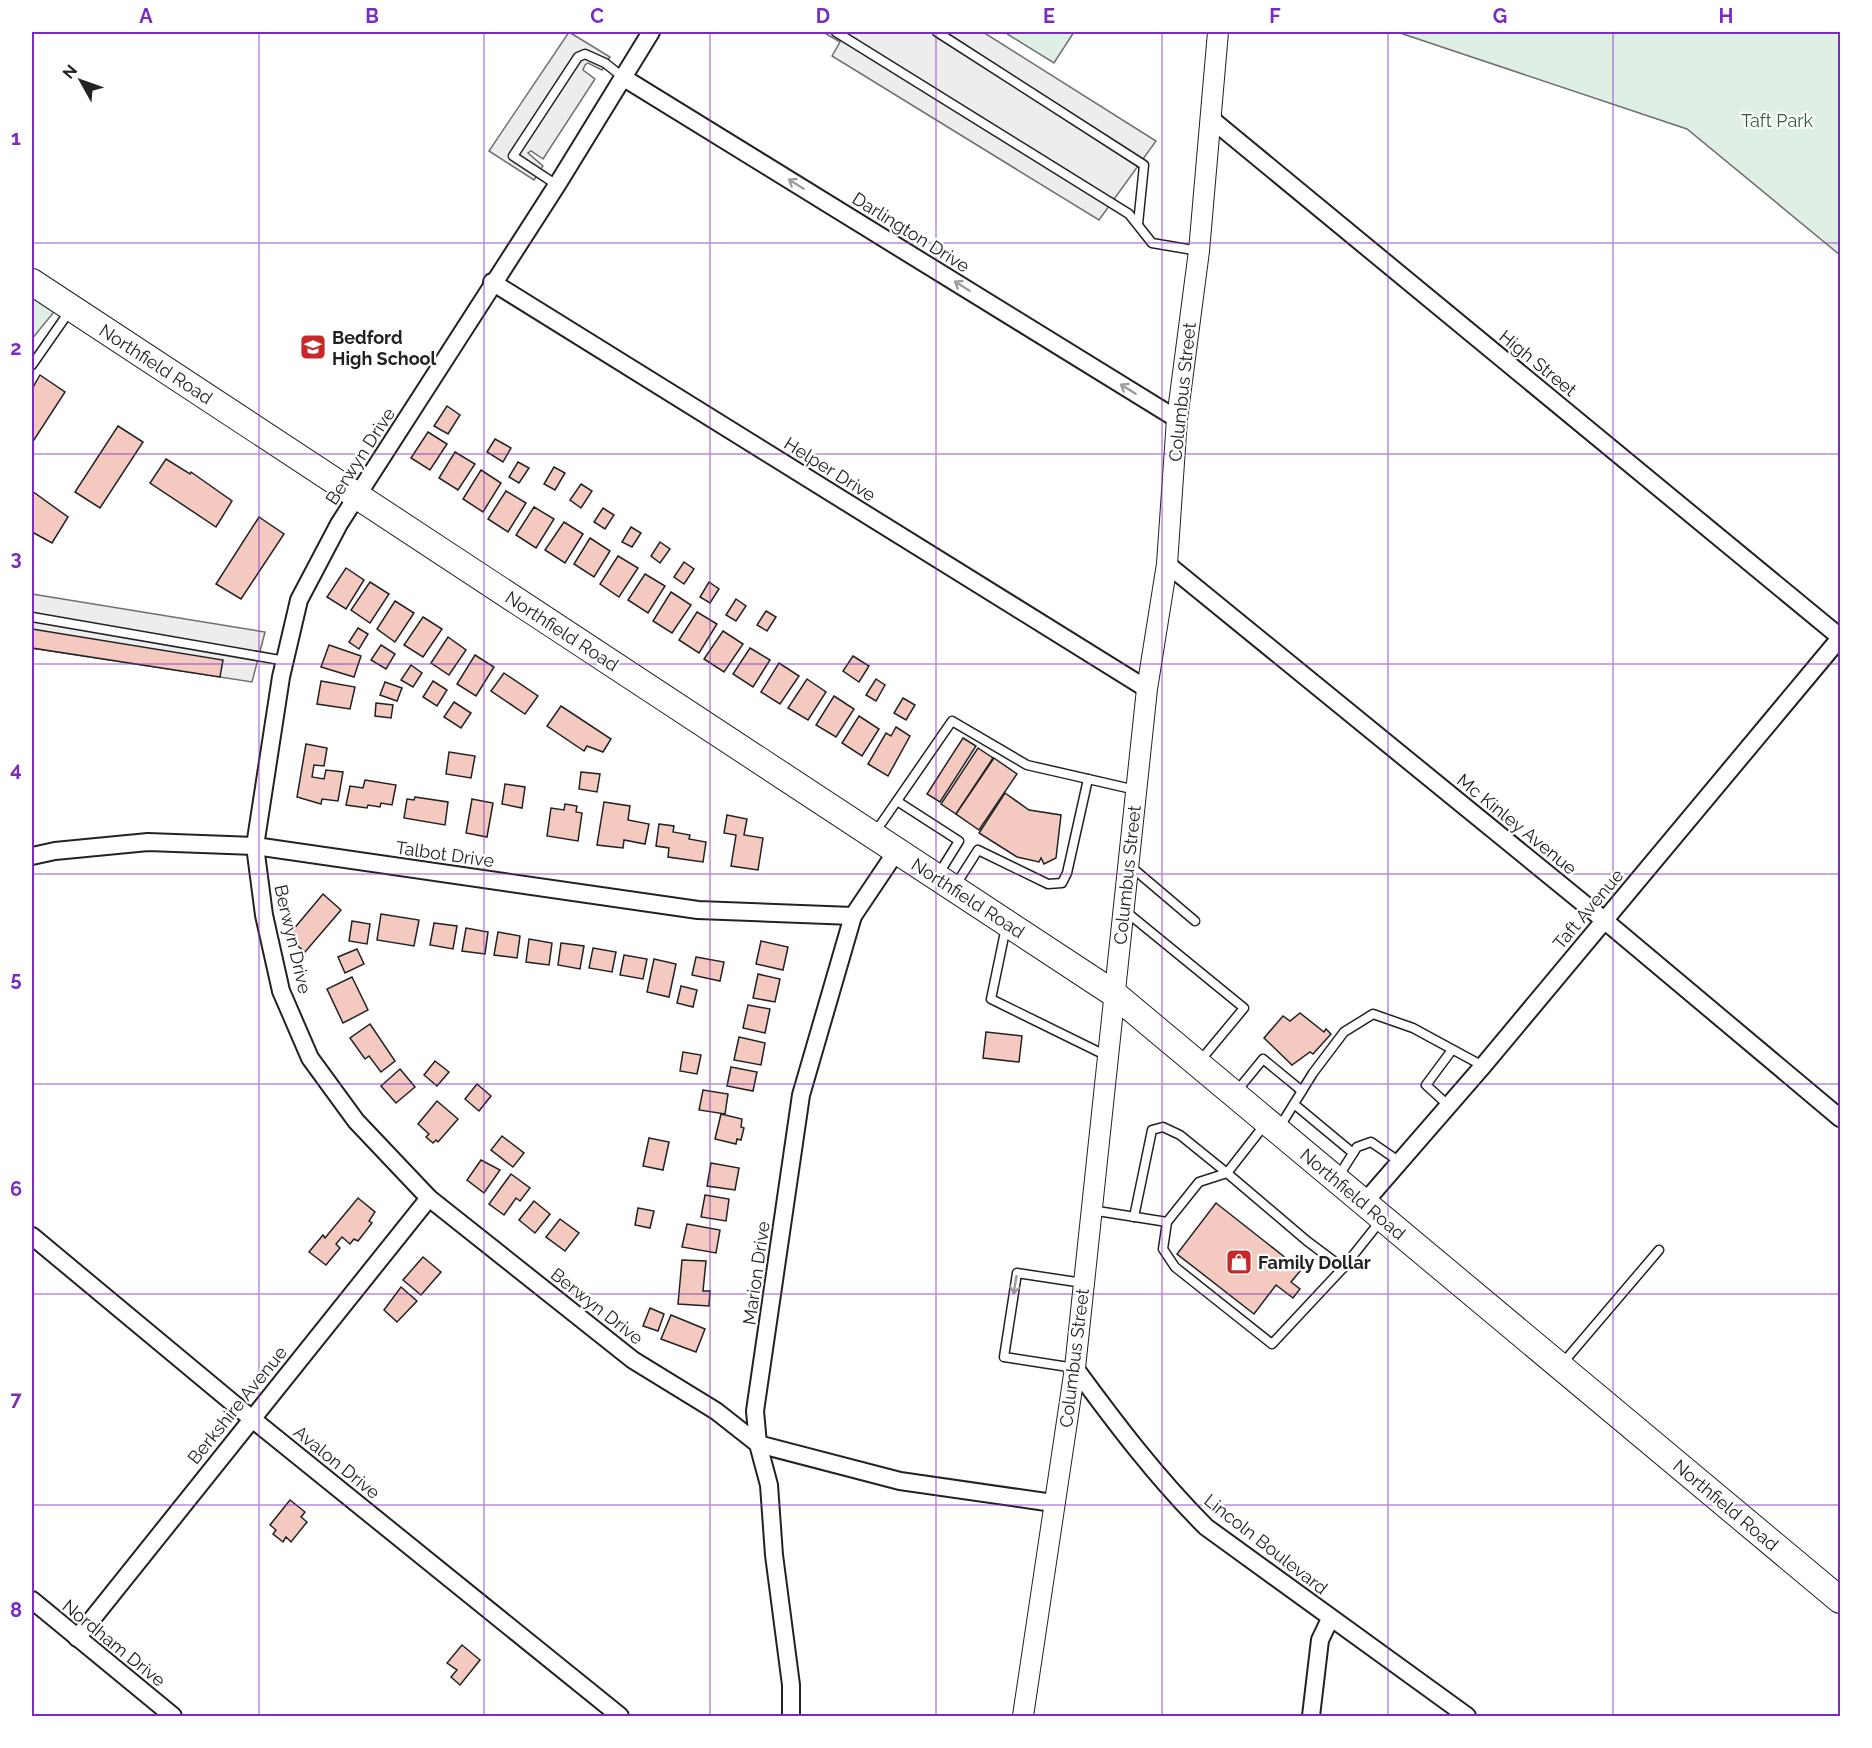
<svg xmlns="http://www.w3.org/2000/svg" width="1872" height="1748" viewBox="0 0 1872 1748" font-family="Raleway,sans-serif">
<rect width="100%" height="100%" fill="#fff"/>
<g fill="#e0efe3" stroke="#6f6f6f" stroke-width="1.5">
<polygon points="1004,32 1074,32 1054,63"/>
<polygon points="1404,32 1840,32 1840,255 1687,129 1403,34"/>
<polygon points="32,282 62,302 32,339"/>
</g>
<g fill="#ededed" stroke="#6f6f6f" stroke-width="1.5">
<polygon points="569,32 610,57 602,70 588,63 585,65 583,70 595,79 543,159 531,151 528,153 543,166 534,180 489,151"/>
<polygon points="823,32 983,32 1156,141 1099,220 832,56 840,42"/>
<polygon points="32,594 265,632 252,682 32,648"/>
</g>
<g fill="#f3c9c0" stroke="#222" stroke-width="1.5">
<polygon points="40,375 65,392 32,443 32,389"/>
<polygon points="447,406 460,415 448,434 434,426"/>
<polygon points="118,426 143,442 100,508 75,492"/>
<polygon points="428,432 447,444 430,470 411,458"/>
<polygon points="495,439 511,448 503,462 487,452"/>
<polygon points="455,452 475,464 458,490 439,478"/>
<polygon points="166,459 190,474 191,472 232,501 216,527 150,483"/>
<polygon points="518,462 529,468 519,483 509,477"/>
<polygon points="554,467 565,473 555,490 544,484"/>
<polygon points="481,470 501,483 483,512 463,499"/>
<polygon points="581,484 592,491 581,508 570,500"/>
<polygon points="32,491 68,517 52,543 32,532"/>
<polygon points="506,491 526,503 508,532 488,519"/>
<polygon points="534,507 554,519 536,548 516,535"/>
<polygon points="603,508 614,515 605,529 594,522"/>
<polygon points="259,517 284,534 241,599 216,584"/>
<polygon points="564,522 583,534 565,563 545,550"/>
<polygon points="631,527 641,533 632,547 622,542"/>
<polygon points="590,538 610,551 594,577 574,564"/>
<polygon points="660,542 670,549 660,563 651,556"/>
<polygon points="618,556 638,568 619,597 600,584"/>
<polygon points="684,562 694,569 684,584 674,577"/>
<polygon points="346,568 364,580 346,609 327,597"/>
<polygon points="645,574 665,586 648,613 628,600"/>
<polygon points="370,582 389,594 370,623 351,610"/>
<polygon points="709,582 719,589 710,603 700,597"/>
<polygon points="671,592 691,605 672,633 653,621"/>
<polygon points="736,599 746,606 736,621 726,615"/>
<polygon points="395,601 414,613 395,642 377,629"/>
<polygon points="766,611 776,617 767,631 757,625"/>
<polygon points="697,612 717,624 699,653 679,640"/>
<polygon points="423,617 442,629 423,657 404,645"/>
<polygon points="358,628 368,634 359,649 349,642"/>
<polygon points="32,629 223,660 220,677 32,648"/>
<polygon points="723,631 743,644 724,672 704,659"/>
<polygon points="448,637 466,650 449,675 431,663"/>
<polygon points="329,645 361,656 354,677 321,667"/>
<polygon points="381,645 395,654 386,669 371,660"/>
<polygon points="750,648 770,660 753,687 733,674"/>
<polygon points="475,655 494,667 476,696 457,684"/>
<polygon points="853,656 869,666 859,682 843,671"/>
<polygon points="779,663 799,676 780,704 761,692"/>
<polygon points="411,665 422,673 413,687 401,680"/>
<polygon points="504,673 538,696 525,714 491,691"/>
<polygon points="807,679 826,692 808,720 788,708"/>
<polygon points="876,679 885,685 876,701 866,695"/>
<polygon points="321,681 355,687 350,709 317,704"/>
<polygon points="433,681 447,690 437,706 423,697"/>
<polygon points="385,682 402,688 397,701 380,695"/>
<polygon points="834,696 854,709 836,737 816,725"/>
<polygon points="903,698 915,705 906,720 894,713"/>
<polygon points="454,702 471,713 461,728 444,717"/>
<polygon points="376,703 393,705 391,718 375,716"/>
<polygon points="561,706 611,739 603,752 587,746 584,751 547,726"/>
<polygon points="859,716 879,729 862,756 842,743"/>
<polygon points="896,727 910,736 888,776 868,764 886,733 891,736"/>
<polygon points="963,738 976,746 940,802 927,794"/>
<polygon points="306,744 327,748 324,766 314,765 312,777 324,779 326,770 343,772 338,801 322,799 321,804 297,797"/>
<polygon points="978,748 993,758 956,814 941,804"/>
<polygon points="449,752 475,756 471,778 446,774"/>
<polygon points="994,758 1017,774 979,830 956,814"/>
<polygon points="581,772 600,774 597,792 579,789"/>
<polygon points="365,780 396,785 392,805 381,803 380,807 368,805 367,808 346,805 350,786 363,788"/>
<polygon points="505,784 525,787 522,808 502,804"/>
<polygon points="1005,793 1029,810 1061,815 1056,858 1044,864 1041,858 1039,862 1017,857 979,833"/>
<polygon points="415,797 448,802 445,825 404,818 407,799 414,800"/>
<polygon points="472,799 493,803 487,837 466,833"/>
<polygon points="604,802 630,806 628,820 649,824 645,844 624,840 623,848 597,845"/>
<polygon points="565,804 577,806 576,812 582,813 578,841 547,836 551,808 564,810"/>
<polygon points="727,815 747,819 744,835 763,838 758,870 731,866 736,835 724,833"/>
<polygon points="659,824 674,826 673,832 690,835 689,839 706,842 703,862 668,857 669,848 656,846"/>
<polygon points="323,894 341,910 305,952 287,937"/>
<polygon points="381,914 419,920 414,946 377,940"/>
<polygon points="352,921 370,924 367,944 349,941"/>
<polygon points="434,923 457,926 453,949 430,945"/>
<polygon points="466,928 488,932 485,954 462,951"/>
<polygon points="498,932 520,936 517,958 494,955"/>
<polygon points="529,939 552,943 549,965 526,962"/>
<polygon points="761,941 788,947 783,970 756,964"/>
<polygon points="561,943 584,946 580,969 558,965"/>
<polygon points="593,948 616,952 612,972 589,968"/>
<polygon points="357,949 364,964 345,973 338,957"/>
<polygon points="624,955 647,959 643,979 620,975"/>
<polygon points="696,957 724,962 720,981 692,975"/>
<polygon points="654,959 676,964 669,997 647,992"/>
<polygon points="758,974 780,979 775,1002 753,998"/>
<polygon points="352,977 368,1010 343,1023 327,989"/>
<polygon points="681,986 697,990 693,1007 677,1003"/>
<polygon points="748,1005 770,1009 765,1033 743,1028"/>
<polygon points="1300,1013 1324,1032 1326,1029 1331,1034 1313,1054 1310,1052 1292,1065 1264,1038 1283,1016 1290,1021"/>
<polygon points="370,1024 395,1061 381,1072 369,1056 365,1059 350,1038"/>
<polygon points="986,1032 1022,1036 1019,1062 983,1058"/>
<polygon points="739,1037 765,1043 761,1065 734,1060"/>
<polygon points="683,1052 701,1055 697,1074 680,1071"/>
<polygon points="435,1061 449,1072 437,1086 424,1075"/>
<polygon points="731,1067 757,1072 753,1091 727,1086"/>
<polygon points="400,1069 415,1087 396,1103 381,1086"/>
<polygon points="477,1084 491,1096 479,1111 465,1099"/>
<polygon points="703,1090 728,1094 725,1114 699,1110"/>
<polygon points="437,1101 458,1119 438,1142 436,1140 433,1143 426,1137 429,1134 418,1124"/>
<polygon points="721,1114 742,1119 741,1127 744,1128 741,1140 737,1139 736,1144 715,1139"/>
<polygon points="502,1136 524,1153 513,1167 491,1150"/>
<polygon points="649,1138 669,1142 663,1170 643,1166"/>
<polygon points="481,1160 500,1170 484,1193 467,1180"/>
<polygon points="711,1163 739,1168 735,1190 707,1186"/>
<polygon points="511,1174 530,1188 520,1201 516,1198 504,1215 489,1204"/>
<polygon points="705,1195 729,1199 726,1221 701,1217"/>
<polygon points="358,1198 375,1212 369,1221 372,1223 358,1241 354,1239 350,1244 342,1237 336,1244 340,1248 326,1265 309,1252 323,1235 325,1238"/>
<polygon points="534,1201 550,1214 535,1233 519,1220"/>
<polygon points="1216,1203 1301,1270 1291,1282 1300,1289 1293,1298 1276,1285 1254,1314 1177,1254"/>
<polygon points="638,1208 654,1211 650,1228 635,1225"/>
<polygon points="560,1219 579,1233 565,1251 546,1237"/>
<polygon points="687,1224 720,1230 716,1253 682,1247"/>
<polygon points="423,1257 441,1272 421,1295 403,1280"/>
<polygon points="682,1260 706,1261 703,1291 710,1291 709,1306 678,1304"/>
<polygon points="401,1287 417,1301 397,1322 384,1310"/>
<polygon points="650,1308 664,1314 658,1331 643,1326"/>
<polygon points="671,1315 705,1329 696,1352 661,1339"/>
<polygon points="290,1500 305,1512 301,1517 307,1522 291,1542 286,1537 283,1542 273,1534 276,1530 270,1525"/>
<polygon points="462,1645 480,1660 460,1685 451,1677 457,1670 447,1663"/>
</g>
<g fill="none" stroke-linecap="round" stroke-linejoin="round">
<defs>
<g id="service">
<polyline points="836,32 1129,214 1152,243 1199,251"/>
<polyline points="937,32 1144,165 1138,224"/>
<polyline points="557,185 513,156 578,57 585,54 605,63 624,78"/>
<polyline points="32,365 71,309"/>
<polyline points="32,617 286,661"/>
<polyline points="897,801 959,841 938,875"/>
<polyline points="874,834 952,721 1027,765 1136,790"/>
<polyline points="1129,865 1195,921"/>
<polyline points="955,886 978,850 1048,884 1062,883 1067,873 1088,779"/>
<polyline points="1124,910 1244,1008 1200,1061"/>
<polyline points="1006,927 991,999 1107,1056"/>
<polyline points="1236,1092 1263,1059 1302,1091"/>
<polyline points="1294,1104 1353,1153"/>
<polyline points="1449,1106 1426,1085 1452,1050"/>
<polyline points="1266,1123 1227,1173 1307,1241 1343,1268 1382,1219"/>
<polyline points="1279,1128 1313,1073 1344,1032 1373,1014 1413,1028 1483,1066"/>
<polyline points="1338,1177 1357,1147 1371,1142 1400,1162"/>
<polyline points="1091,1210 1167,1222 1199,1182 1227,1173"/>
<polyline points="1134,1217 1152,1130 1163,1127 1180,1135 1227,1173"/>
<polyline points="1167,1222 1163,1249 1175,1267 1272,1344 1343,1268"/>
<polyline points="1562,1364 1659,1250"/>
<polyline points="1075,1368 1004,1357 1017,1273 1083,1283"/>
</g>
<g id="minor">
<polyline points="651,32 557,185 339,524 299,600 281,677 255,846 264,915 281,991 310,1058 356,1121 429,1198 633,1360 716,1411 758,1444 900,1481 1053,1503"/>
<polyline points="624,78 1177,419"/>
<polyline points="1210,118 1840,637"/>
<polyline points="492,282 1147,689"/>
<polyline points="1167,564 1604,920 1840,1118"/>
<polyline points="32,856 55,851 148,842 255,846 698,910 853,916"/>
<polyline points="1364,1203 1483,1066 1840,638"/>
<polyline points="32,1236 251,1418 620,1716"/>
<path d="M1075,1368C1116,1424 1157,1478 1206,1527L1467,1716"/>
<polyline points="32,1600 173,1716"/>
<polyline points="77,1638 429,1198"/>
<polyline points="791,1716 791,1685 774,1555 769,1485 758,1444 755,1411 801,1095 853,916 896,852"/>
<polyline points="1311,1716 1320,1640 1330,1619"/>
</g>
<polyline id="tertiary" points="1023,1716 1075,1368 1147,689 1167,564 1177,419 1199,251 1218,32"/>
<polyline id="primary" points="32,282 1113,993 1840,1600"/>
</defs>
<use href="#service" stroke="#222" stroke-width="11"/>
<use href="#minor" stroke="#222" stroke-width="20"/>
<use href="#tertiary" stroke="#222" stroke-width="22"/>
<use href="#primary" stroke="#222" stroke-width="28"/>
<use href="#service" stroke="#fff" stroke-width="8"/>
<use href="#minor" stroke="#fff" stroke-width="16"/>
<use href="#tertiary" stroke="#fff" stroke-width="20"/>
<use href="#primary" stroke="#fff" stroke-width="26"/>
</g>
<defs><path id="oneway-shaft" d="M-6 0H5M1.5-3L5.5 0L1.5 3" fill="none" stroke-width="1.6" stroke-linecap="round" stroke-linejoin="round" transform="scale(1.5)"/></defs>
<g stroke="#9c9c9c">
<use href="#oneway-shaft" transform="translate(796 184) rotate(-148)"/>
<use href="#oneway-shaft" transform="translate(962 286) rotate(-148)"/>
<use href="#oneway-shaft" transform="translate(1128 389) rotate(-148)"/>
<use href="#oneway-shaft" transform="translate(1015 1285) rotate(99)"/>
</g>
<path fill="none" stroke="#7b2cbf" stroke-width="1.5" stroke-opacity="0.55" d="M259,32V1716M484,32V1716M710,32V1716M936,32V1716M1162,32V1716M1388,32V1716M1613,32V1716M32,243H1840M32,454H1840M32,664H1840M32,874H1840M32,1084H1840M32,1294H1840M32,1505H1840"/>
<defs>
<symbol id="school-square" viewBox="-11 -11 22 22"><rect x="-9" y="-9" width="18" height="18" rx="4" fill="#c62828" stroke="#fff"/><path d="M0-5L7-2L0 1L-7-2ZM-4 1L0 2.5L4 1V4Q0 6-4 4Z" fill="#fff"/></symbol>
<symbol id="shop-square" viewBox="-11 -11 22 22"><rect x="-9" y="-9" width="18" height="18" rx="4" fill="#c62828" stroke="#fff"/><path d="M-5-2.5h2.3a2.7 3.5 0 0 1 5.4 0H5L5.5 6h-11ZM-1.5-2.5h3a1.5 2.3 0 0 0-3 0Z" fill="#fff"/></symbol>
</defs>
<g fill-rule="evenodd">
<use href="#school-square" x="298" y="332" width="30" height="30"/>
<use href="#shop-square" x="1224" y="1247" width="30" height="30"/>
</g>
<g text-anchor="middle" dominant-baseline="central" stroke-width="4.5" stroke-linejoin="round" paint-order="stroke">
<g font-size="18" fill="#2f5e38" stroke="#fff">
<text x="1777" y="120">Taft Park</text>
</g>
<g font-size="18" fill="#222" stroke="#fff">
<text transform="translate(911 232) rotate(32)">Darlington Drive</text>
<text transform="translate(1538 363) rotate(39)">High Street</text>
<text transform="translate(156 364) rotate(33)">Northfield Road</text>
<text transform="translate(1182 392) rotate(-84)">Columbus Street</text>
<text transform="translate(360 456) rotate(-57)">Berwyn Drive</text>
<text transform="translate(830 469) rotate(32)">Helper Drive</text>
<text transform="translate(562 631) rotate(33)">Northfield Road</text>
<text transform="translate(1517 824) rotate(39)">Mc Kinley Avenue</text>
<text transform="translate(445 854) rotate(8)">Talbot Drive</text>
<text transform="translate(1127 875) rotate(-84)">Columbus Street</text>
<text transform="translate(968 898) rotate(33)">Northfield Road</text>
<text transform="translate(1588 909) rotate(-50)">Taft Avenue</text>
<text transform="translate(293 939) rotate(77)">Berwyn Drive</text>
<text transform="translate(1353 1194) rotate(40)">Northfield Road</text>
<text transform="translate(756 1273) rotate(-82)">Marion Drive</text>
<text transform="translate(597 1306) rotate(38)">Berwyn Drive</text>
<text transform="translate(1074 1358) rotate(-83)">Columbus Street</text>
<text transform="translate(237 1405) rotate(-51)">Berkshire Avenue</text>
<text transform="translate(337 1462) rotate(39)">Avalon Drive</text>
<text transform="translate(1726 1505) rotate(40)">Northfield Road</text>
<text transform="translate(1266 1544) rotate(38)">Lincoln Boulevard</text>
<text transform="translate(114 1643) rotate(39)">Nordham Drive</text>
</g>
<g font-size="18" font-weight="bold" fill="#222" stroke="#fff" text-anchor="start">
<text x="332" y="337">Bedford<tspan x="332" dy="21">High School</tspan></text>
<text x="1258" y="1262">Family Dollar</text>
</g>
</g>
<rect width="1872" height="1748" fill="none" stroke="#ffffff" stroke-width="66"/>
<g transform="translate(81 81) rotate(310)" stroke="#ffffff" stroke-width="4.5" paint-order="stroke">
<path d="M0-4.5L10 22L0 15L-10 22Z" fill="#222222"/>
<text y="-9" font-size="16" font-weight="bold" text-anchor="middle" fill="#222222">N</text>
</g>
<rect x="33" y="33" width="1806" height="1682" fill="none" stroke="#7b2cbf" stroke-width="2"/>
<g font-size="20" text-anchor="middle" font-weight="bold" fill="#7b2cbf">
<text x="146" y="23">A</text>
<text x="372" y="23">B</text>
<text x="597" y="23">C</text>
<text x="823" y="23">D</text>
<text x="1049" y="23">E</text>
<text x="1275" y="23">F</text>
<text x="1500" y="23">G</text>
<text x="1726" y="23">H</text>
<text x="16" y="145">1</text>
<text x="16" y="355">2</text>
<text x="16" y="565">3</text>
<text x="16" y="776">4</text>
<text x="16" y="986">5</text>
<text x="16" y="1196">6</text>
<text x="16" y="1406">7</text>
<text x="16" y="1617">8</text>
</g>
</svg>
